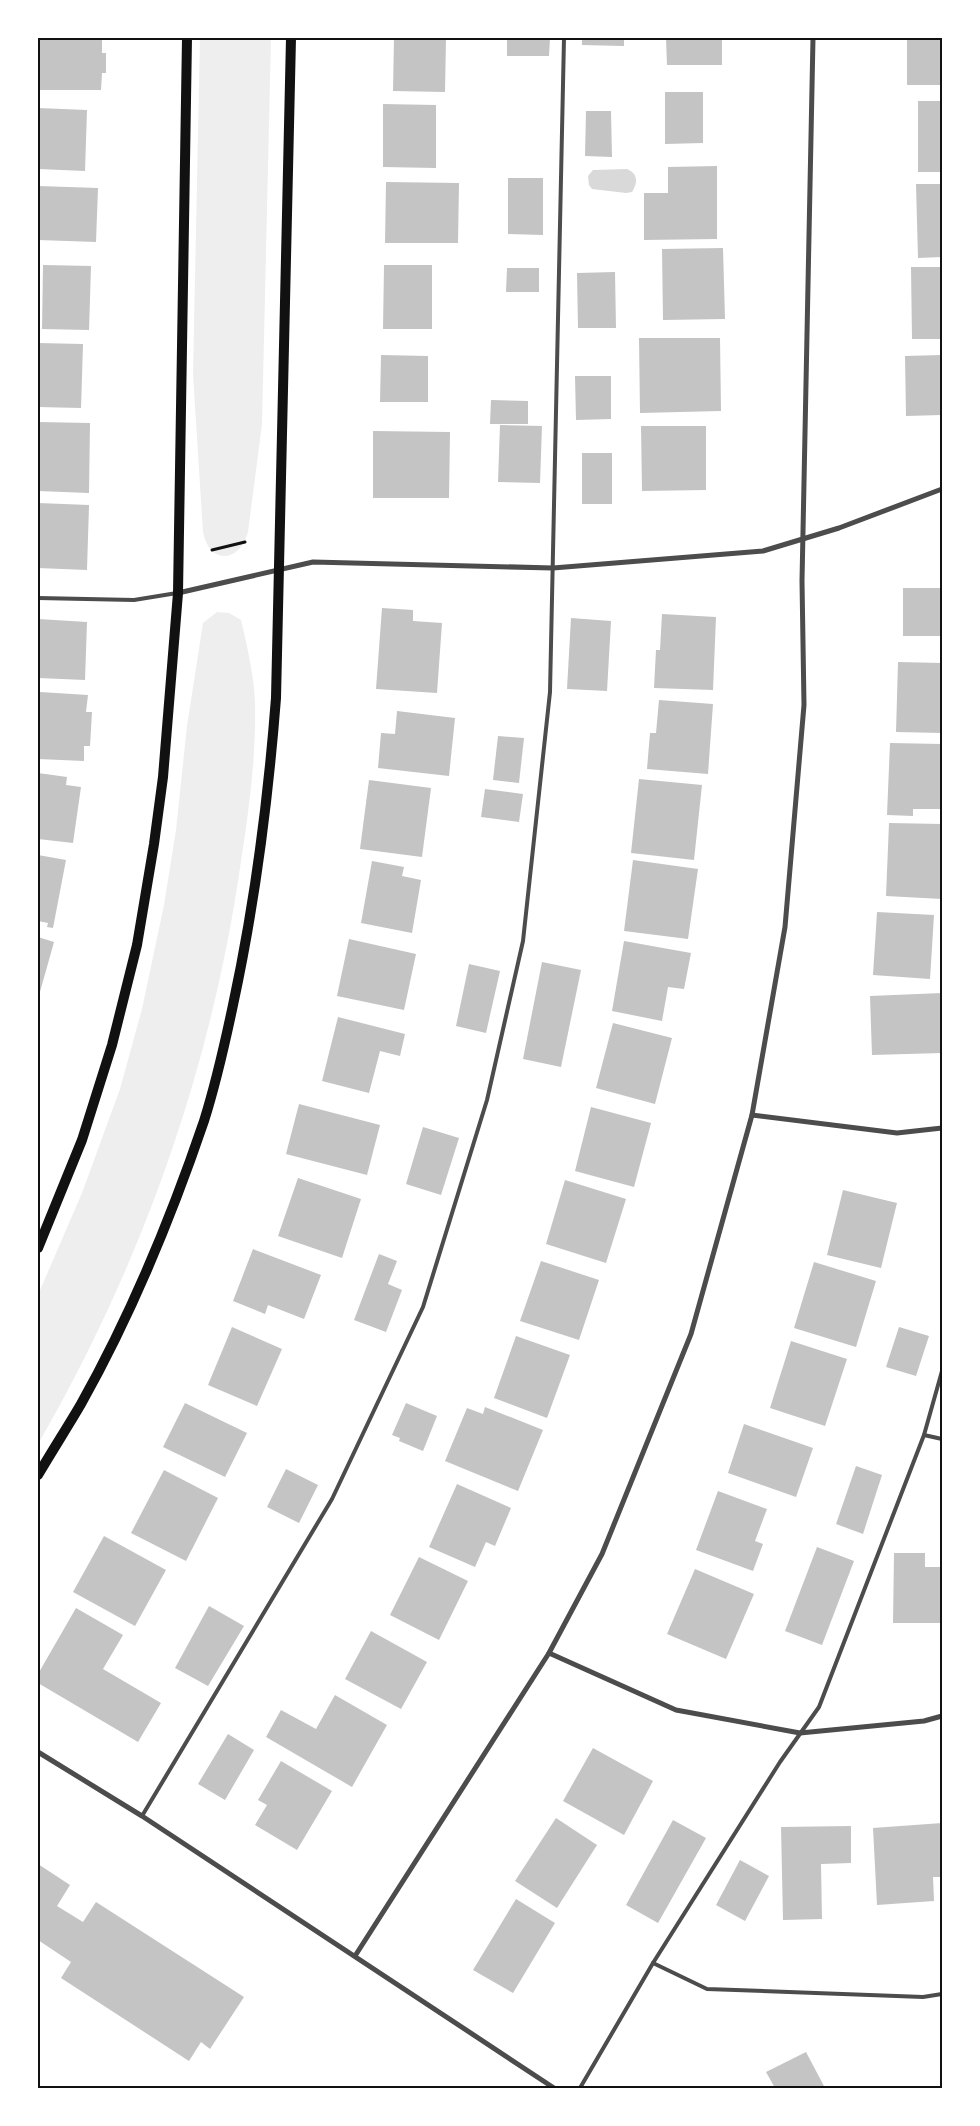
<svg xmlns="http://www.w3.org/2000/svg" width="980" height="2126" viewBox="0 0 980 2126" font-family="Raleway,sans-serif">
<rect width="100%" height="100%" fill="#fff"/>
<g fill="#eee">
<path d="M200,38H271L262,424L248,532C239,564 209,564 203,532L193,374Z"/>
<path d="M217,612L229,613L241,620C247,645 255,680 255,706C256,758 249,810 241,861C212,1067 142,1264 38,1444V1295L82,1193L120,1089L142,1009L164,905L176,830L187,726L203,623Z"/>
</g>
<path fill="#d9d9d9" d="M627,169C638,174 638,182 632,192L626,193L592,189L589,185L588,176L593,170Z"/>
<g fill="#c4c4c4">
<polygon points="38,38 102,38 102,53 106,53 106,73 102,73 101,90 38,90"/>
<polygon points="394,38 446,38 445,92 393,91"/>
<polygon points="507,38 550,38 549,56 507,56"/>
<polygon points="582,38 624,38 624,46 582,45"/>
<polygon points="666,38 722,38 722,65 667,65"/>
<rect x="907" y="38" width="35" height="47"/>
<polygon points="665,92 703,92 703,143 665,144"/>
<rect x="918" y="101" width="24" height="71"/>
<polygon points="383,104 436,105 436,168 383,167"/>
<polygon points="38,108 87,110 85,171 38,169"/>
<polygon points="586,111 611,111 612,157 585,156"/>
<polygon points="717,166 717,239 644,240 644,193 668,193 668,167"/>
<polygon points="508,178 543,178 543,235 508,234"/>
<polygon points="386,182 459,183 458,243 385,243"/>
<polygon points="916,184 942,184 942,257 918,258"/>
<polygon points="38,186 98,188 96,242 38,240"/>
<polygon points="723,248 725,319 663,320 662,249"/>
<polygon points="43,265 91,266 89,330 42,329"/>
<polygon points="384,265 432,265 432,329 383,329"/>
<polygon points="911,267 942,267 942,339 912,339"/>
<polygon points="507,268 539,268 539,292 506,292"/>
<polygon points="615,272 616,328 578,328 577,273"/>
<polygon points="639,338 720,338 721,411 640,413"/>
<polygon points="38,343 83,344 81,408 38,407"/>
<polygon points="381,355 428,356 428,402 380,402"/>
<polygon points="942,355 942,415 906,416 905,356"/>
<polygon points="575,376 611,376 611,419 576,420"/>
<polygon points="491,400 528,401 528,424 490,424"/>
<polygon points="38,422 90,423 89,493 38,491"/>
<polygon points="500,425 542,426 540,483 498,482"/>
<polygon points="641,426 706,426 706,490 642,491"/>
<polygon points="373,431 450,432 449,498 373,498"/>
<rect x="582" y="453" width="30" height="51"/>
<polygon points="38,503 89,505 87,570 38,568"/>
<rect x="903" y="588" width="39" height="48"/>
<polygon points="382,608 413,610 413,621 442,623 437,693 376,689"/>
<polygon points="662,614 716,617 713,690 654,688 656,650 660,650"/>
<polygon points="571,618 611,621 607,691 567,689"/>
<polygon points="38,619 87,622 85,680 38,678"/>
<polygon points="898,662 942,663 942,733 896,732"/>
<polygon points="40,692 88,695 86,712 92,712 90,746 84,746 84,761 38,759"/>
<polygon points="659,700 713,704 708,774 647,769 650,733 656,733"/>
<polygon points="397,711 455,718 449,776 378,768 381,733 395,734"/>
<polygon points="498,736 524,738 519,783 493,780"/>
<polygon points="890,743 942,744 942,809 913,809 913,816 887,815"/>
<polygon points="38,773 67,777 66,785 81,787 73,843 38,839"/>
<polygon points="639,779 702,785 694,860 631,853"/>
<polygon points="369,780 431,788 422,857 360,849"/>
<polygon points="485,789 523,794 519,822 481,817"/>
<polygon points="889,823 942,824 942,899 886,896"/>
<polygon points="38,855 66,860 53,928 47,927 48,923 38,921"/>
<polygon points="633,860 698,869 688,939 624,931"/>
<polygon points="372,861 404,867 402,876 421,880 412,933 361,923"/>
<polygon points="877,912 934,915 930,979 873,975"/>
<polygon points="38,937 54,942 38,999"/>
<polygon points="349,939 416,954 404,1010 337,996"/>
<polygon points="624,941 691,953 684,989 668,987 662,1021 612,1011"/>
<polygon points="542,962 581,970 561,1067 523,1059"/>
<polygon points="469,964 500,971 486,1033 456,1026"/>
<polygon points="942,993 942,1053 872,1055 870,996"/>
<polygon points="338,1017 405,1034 400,1056 380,1051 369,1093 322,1081"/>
<polygon points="613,1023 672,1038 655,1104 596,1088"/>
<polygon points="299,1104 380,1125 367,1175 286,1154"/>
<polygon points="591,1107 651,1123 634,1187 575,1171"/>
<polygon points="423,1127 459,1138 441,1195 406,1184"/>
<polygon points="298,1178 361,1199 342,1258 278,1236"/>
<polygon points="565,1180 626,1199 606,1263 546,1244"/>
<polygon points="843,1190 897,1203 881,1268 827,1255"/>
<polygon points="253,1249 321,1275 304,1319 268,1305 265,1314 233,1301"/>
<polygon points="379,1254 397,1261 388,1284 402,1290 386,1332 354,1320"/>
<polygon points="541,1261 599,1280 579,1340 520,1321"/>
<polygon points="814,1262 876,1281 856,1347 794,1328"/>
<polygon points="232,1327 282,1349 257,1406 208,1385"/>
<polygon points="899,1327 929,1336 916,1376 886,1367"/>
<polygon points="516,1336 570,1355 547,1418 494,1398"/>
<polygon points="791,1341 847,1359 825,1426 770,1408"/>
<polygon points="185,1403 247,1433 225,1477 163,1447"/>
<polygon points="406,1403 437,1416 423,1451 399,1441 400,1438 392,1435"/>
<polygon points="485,1407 543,1430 518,1491 445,1461 467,1408 483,1414"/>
<polygon points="744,1424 813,1448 796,1497 728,1473"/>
<polygon points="856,1466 882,1475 863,1534 836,1524"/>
<polygon points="286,1469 318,1485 299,1523 267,1507"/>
<polygon points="164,1470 218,1498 186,1561 131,1533"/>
<polygon points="457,1484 511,1508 495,1546 486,1542 475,1567 429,1547"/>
<polygon points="718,1491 767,1509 755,1541 763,1544 753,1571 696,1550"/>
<polygon points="104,1536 166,1570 135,1626 73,1592"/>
<polygon points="817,1547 854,1561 822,1645 785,1631"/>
<polygon points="894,1553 925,1553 925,1567 942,1567 942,1623 893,1623"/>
<polygon points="419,1557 468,1581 439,1640 390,1615"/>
<polygon points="695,1569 754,1594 726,1659 667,1634"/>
<polygon points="209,1606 244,1626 208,1686 175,1668"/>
<polygon points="76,1608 123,1635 103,1669 161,1703 138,1742 38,1683 38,1674"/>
<polygon points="371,1631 427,1662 401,1709 345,1679"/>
<polygon points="335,1695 387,1725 352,1787 266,1737 281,1710 316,1729"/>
<polygon points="228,1734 254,1750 225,1800 198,1784"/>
<polygon points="593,1748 653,1781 624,1835 563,1801"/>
<polygon points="281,1761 332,1791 297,1850 255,1825 267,1805 258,1800"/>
<polygon points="556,1818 597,1845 557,1908 515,1881"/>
<polygon points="673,1820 706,1838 658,1923 626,1905"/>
<polygon points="942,1823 942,1877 933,1877 934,1901 877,1905 873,1828"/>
<polygon points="851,1826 851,1863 821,1864 822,1919 783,1920 781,1827"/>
<polygon points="740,1860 769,1876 745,1921 716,1905"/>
<polygon points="38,1864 70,1885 57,1906 83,1922 96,1902 244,1997 210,2049 201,2042 189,2061 61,1978 71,1962 38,1940"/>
<polygon points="516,1899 555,1923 513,1993 473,1970"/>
<polygon points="806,2052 825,2088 775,2088 766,2072"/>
</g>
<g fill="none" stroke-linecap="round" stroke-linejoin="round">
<polyline stroke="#111" stroke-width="3" points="212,550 245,542"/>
<g stroke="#4c4c4c" stroke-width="4">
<polyline points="38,598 134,600 177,593"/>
<polyline points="924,1435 942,1439"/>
<polyline points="142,1816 332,1499 423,1307 487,1100 523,941 550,692 564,38"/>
<polyline points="653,1963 707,1989 923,1997 942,1994"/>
<polyline points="580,2088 653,1963 780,1762 819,1707 924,1435 942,1371"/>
</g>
<g stroke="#4c4c4c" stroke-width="5">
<polyline points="178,593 313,562 553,568 763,551 839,528 942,489"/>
<polyline points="752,1115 897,1133 942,1128"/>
<polyline points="549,1653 676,1710 800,1733 924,1721 942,1716"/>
<polyline points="38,1752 142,1816 554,2088"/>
<polyline points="355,1956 549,1653 602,1554 691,1334 752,1115 785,927 804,705 802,581 813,38"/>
</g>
<g stroke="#111" stroke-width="10">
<polyline points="38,1248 82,1140 112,1045 137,945 154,844 163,777 178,593 187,38"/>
<path d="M38,1475C52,1451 67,1428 81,1404C131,1315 171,1218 204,1121C216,1083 225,1043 233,1005C255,903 268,802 276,698L291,38"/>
</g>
</g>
<rect width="980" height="2126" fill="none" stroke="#ffffff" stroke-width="78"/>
<rect x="39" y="39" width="902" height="2048" fill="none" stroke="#111" stroke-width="2"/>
</svg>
